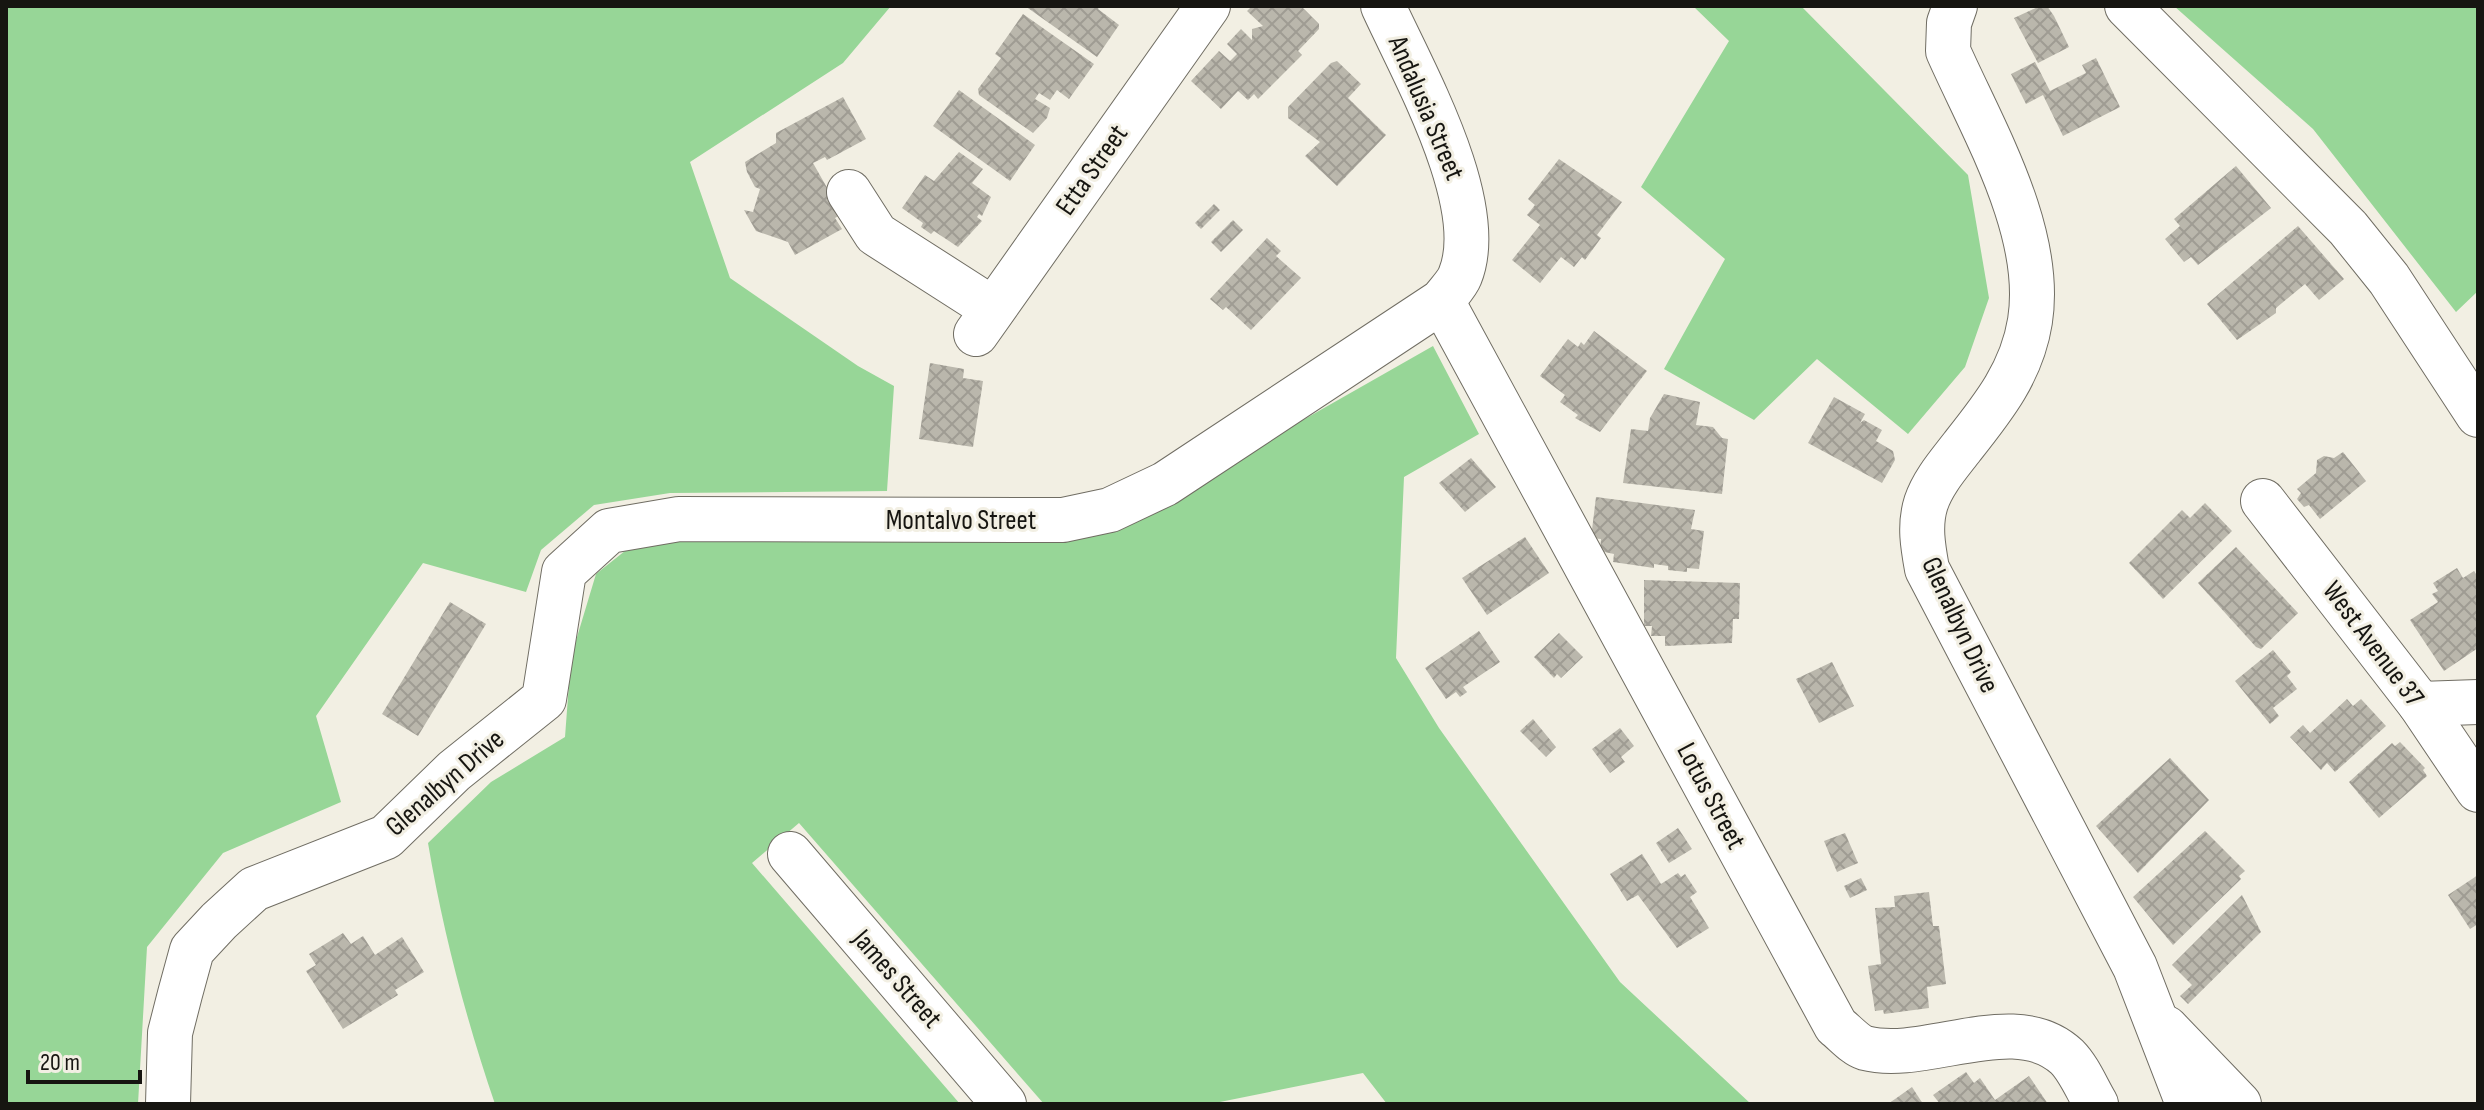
<svg xmlns="http://www.w3.org/2000/svg" width="2484" height="1110" viewBox="0 0 2484 1110" font-family="'Sofia Sans Condensed',sans-serif">
<defs>
<pattern id="building-cross-hatch" width="8" height="8" patternUnits="userSpaceOnUse" patternTransform="scale(2)"><rect width="8" height="8" fill="#bab7ac"/><path d="M0 0l8 8M0 8l8-8" fill="none" stroke="#9f9c93"/></pattern>
</defs>
<rect width="100%" height="100%" fill="#f2efe3"/>
<g fill="#97d697">
<polygon points="6,6 891,6 843,63 690,162 730,278 858,366 894,386 887,491 670,493 594,505 541,550 526,592 423,563 316,716 341,802 223,853 147,947 138,1104 6,1104"/>
<polygon points="1693,6 1801,6 1968,175 1989,298 1965,367 1908,434 1817,359 1754,420 1664,369 1725,259 1641,187 1729,41"/>
<polygon points="2174,6 2478,6 2478,291 2456,312 2313,129"/>
<path d="M1433,346L1479,434L1404,477L1396,658L1439,728L1620,982L1751,1104H1387L1363,1073L1210,1104H1044L799,823L752,863L960,1104H495C466,1019 443,932 428,843L491,782L565,737L571,657L596,574L640,539L1159,502Z"/>
</g>
<g fill="url(#building-cross-hatch)">
<polygon points="1025,6 1100,6 1098,9 1119,25 1097,57"/>
<polygon points="1252,6 1301,6 1319,24 1319,29 1298,51 1302,55 1258,99 1254,94 1248,100 1238,91 1221,109 1191,81 1219,51 1230,61 1237,54 1227,44 1241,29 1252,40 1252,29 1263,26 1247,11"/>
<polygon points="2040,6 2047,6 2054,16 2069,47 2038,63 2014,18"/>
<polygon points="1023,14 1094,64 1069,99 1057,90 1050,100 1039,93 1035,99 1050,108 1047,118 1033,133 979,95 978,89 1001,58 995,54"/>
<polygon points="2096,58 2120,107 2063,136 2043,95 2026,104 2011,74 2035,62 2050,91 2086,73 2082,65"/>
<polygon points="1337,61 1361,84 1348,98 1386,135 1337,186 1305,156 1320,142 1288,118 1288,107 1331,63"/>
<polygon points="959,90 1035,145 1010,181 933,126"/>
<polygon points="843,97 866,139 827,160 825,157 813,163 842,214 835,218 842,229 795,255 788,242 756,231 744,210 753,212 760,189 755,187 747,172 745,162 776,143 776,133"/>
<polygon points="959,152 983,169 972,183 991,197 982,216 979,214 977,217 982,221 958,247 934,231 931,234 921,227 923,223 902,208 925,175 934,181"/>
<polygon points="1559,159 1622,202 1597,235 1601,238 1585,260 1582,257 1574,267 1561,257 1540,283 1512,260 1540,225 1527,215 1535,205 1528,199"/>
<polygon points="2236,166 2271,208 2198,265 2191,257 2184,262 2165,239 2180,226 2174,219"/>
<polygon points="1214,204 1220,210 1201,229 1195,223"/>
<polygon points="1233,220 1243,230 1221,252 1211,242"/>
<polygon points="2298,226 2344,279 2319,300 2305,284 2276,308 2276,313 2237,340 2207,304"/>
<polygon points="1267,238 1281,251 1276,256 1301,278 1251,330 1226,307 1223,310 1210,299"/>
<polygon points="1594,331 1647,371 1600,432 1575,418 1578,415 1560,402 1565,395 1540,376 1568,339 1578,347 1581,342 1584,345"/>
<polygon points="930,363 964,369 963,378 983,381 973,447 919,439"/>
<polygon points="1664,394 1700,402 1696,425 1713,427 1722,438 1728,439 1722,494 1623,483 1631,429 1648,431 1650,418"/>
<polygon points="1834,397 1865,414 1860,423 1864,420 1882,430 1876,441 1893,451 1895,460 1882,483 1808,443"/>
<polygon points="2343,452 2366,481 2320,519 2309,505 2304,507 2297,499 2301,493 2297,489 2316,473 2317,460 2324,456 2334,458"/>
<polygon points="1471,458 1496,487 1465,512 1439,483"/>
<polygon points="1596,497 1695,510 1691,529 1704,531 1699,569 1687,568 1687,572 1668,570 1668,566 1654,564 1654,568 1613,562 1614,554 1600,551 1601,539 1591,538"/>
<polygon points="2205,503 2232,531 2163,599 2129,563 2182,510 2190,518"/>
<polygon points="1525,537 1549,573 1487,615 1462,578"/>
<polygon points="2236,547 2298,613 2261,649 2256,647 2198,583"/>
<polygon points="2457,568 2463,578 2474,571 2478,577 2478,648 2444,671 2410,620 2438,602 2432,594 2438,591 2433,583"/>
<polygon points="1644,580 1740,583 1739,619 1733,619 1732,643 1665,646 1665,636 1651,636 1652,626 1644,626"/>
<polygon points="450,602 486,624 418,736 382,714"/>
<polygon points="1479,631 1500,662 1463,687 1467,692 1460,697 1456,692 1446,699 1425,668"/>
<polygon points="1559,633 1583,657 1561,678 1557,674 1554,678 1534,657"/>
<polygon points="2273,650 2291,672 2287,676 2297,689 2273,708 2279,716 2270,724 2235,681"/>
<polygon points="1832,662 1854,706 1819,723 1796,679"/>
<polygon points="2347,699 2353,706 2361,699 2386,726 2335,772 2327,763 2321,770 2290,737 2303,725 2310,733"/>
<polygon points="1533,719 1556,747 1546,757 1520,731"/>
<polygon points="1620,728 1634,746 1621,757 1625,762 1610,773 1592,749"/>
<polygon points="2400,742 2425,768 2423,770 2427,776 2379,818 2349,782 2392,743 2395,746"/>
<polygon points="2170,758 2209,800 2138,873 2096,826"/>
<polygon points="1678,828 1692,849 1669,863 1656,843"/>
<polygon points="2205,831 2245,871 2239,876 2241,879 2173,945 2133,897"/>
<polygon points="1845,833 1858,863 1837,872 1824,841"/>
<polygon points="1642,854 1661,884 1678,873 1681,877 1685,874 1697,892 1690,897 1709,928 1677,948 1638,895 1627,901 1610,874"/>
<polygon points="2478,875 2478,924 2470,929 2448,895"/>
<polygon points="1861,878 1867,890 1850,898 1844,886"/>
<polygon points="1929,892 1933,926 1939,926 1946,984 1927,987 1929,1008 1884,1014 1883,1010 1875,1011 1868,966 1881,964 1875,908 1895,907 1894,896"/>
<polygon points="2242,895 2261,932 2188,1004 2180,996 2192,985 2172,965"/>
<polygon points="343,933 351,944 363,936 375,955 402,937 424,972 395,990 398,995 343,1029 306,971 316,965 309,954"/>
<polygon points="1966,1072 1974,1083 1980,1078 1995,1100 2029,1076 2048,1104 1940,1104 1933,1095"/>
<polygon points="1912,1087 1923,1104 1888,1104"/>
</g>
<g fill="none" stroke-linecap="round" stroke-linejoin="round">
<defs>
<g id="minor">
<path d="M1955,6L1949,23L1948,51C1983,130 2044,232 2030,321C2022,372 1993,408 1962,447C1949,464 1933,482 1926,503C1919,525 1923,547 1927,569L2135,967L2188,1104"/>
<polyline points="2127,6 2348,228 2389,279 2478,415"/>
<polyline points="849,192 876,234 993,309"/>
<path d="M1442,301L1836,1026C1844,1032 1855,1045 1865,1048C1927,1064 2015,1008 2067,1057C2079,1069 2087,1089 2096,1104"/>
<polyline points="976,334 1208,6"/>
<polyline points="2263,501 2420,704 2478,790"/>
<polyline points="2420,704 2478,702"/>
<polyline points="790,854 1004,1104"/>
<polyline points="2166,1028 2239,1104"/>
<path d="M168,1104L170,1033L180,994L192,950L219,921L254,889L386,837L454,771L544,699L564,572L609,531L679,519L1063,520L1110,510L1165,484L1442,301C1448,293 1457,284 1460,276C1489,205 1413,72 1383,6"/>
</g>
</defs>
<use href="#minor" stroke="#706d63" stroke-width="46"/>
<use href="#minor" stroke="#fff" stroke-width="44"/>
</g>
<g text-anchor="middle" dominant-baseline="central" stroke-width="6" stroke-linejoin="round" paint-order="stroke">
<g font-size="28" fill="#161511" stroke="#f2efe3">
<text transform="translate(1426 108) rotate(67)">Andalusia Street</text>
<text transform="translate(1092 170) rotate(-55)">Etta Street</text>
<text x="961" y="520">Montalvo Street</text>
<text transform="translate(1960 625) rotate(65)">Glenalbyn Drive</text>
<text transform="translate(2373 644) rotate(53)">West Avenue 37</text>
<text transform="translate(445 783) rotate(-41)">Glenalbyn Drive</text>
<text transform="translate(1711 796) rotate(62)">Lotus Street</text>
<text transform="translate(897 979) rotate(49)">James Street</text>
</g>
</g>
<rect width="2484" height="1110" fill="none" stroke="#161511" stroke-width="16"/>
<path d="M28 1070v12h112v-12" fill="none" stroke="#161511" stroke-width="4"/>
<text x="40" y="1070" font-size="24" fill="#161511" stroke="#f2efe3" stroke-width="6" paint-order="stroke">20 m</text>
</svg>
